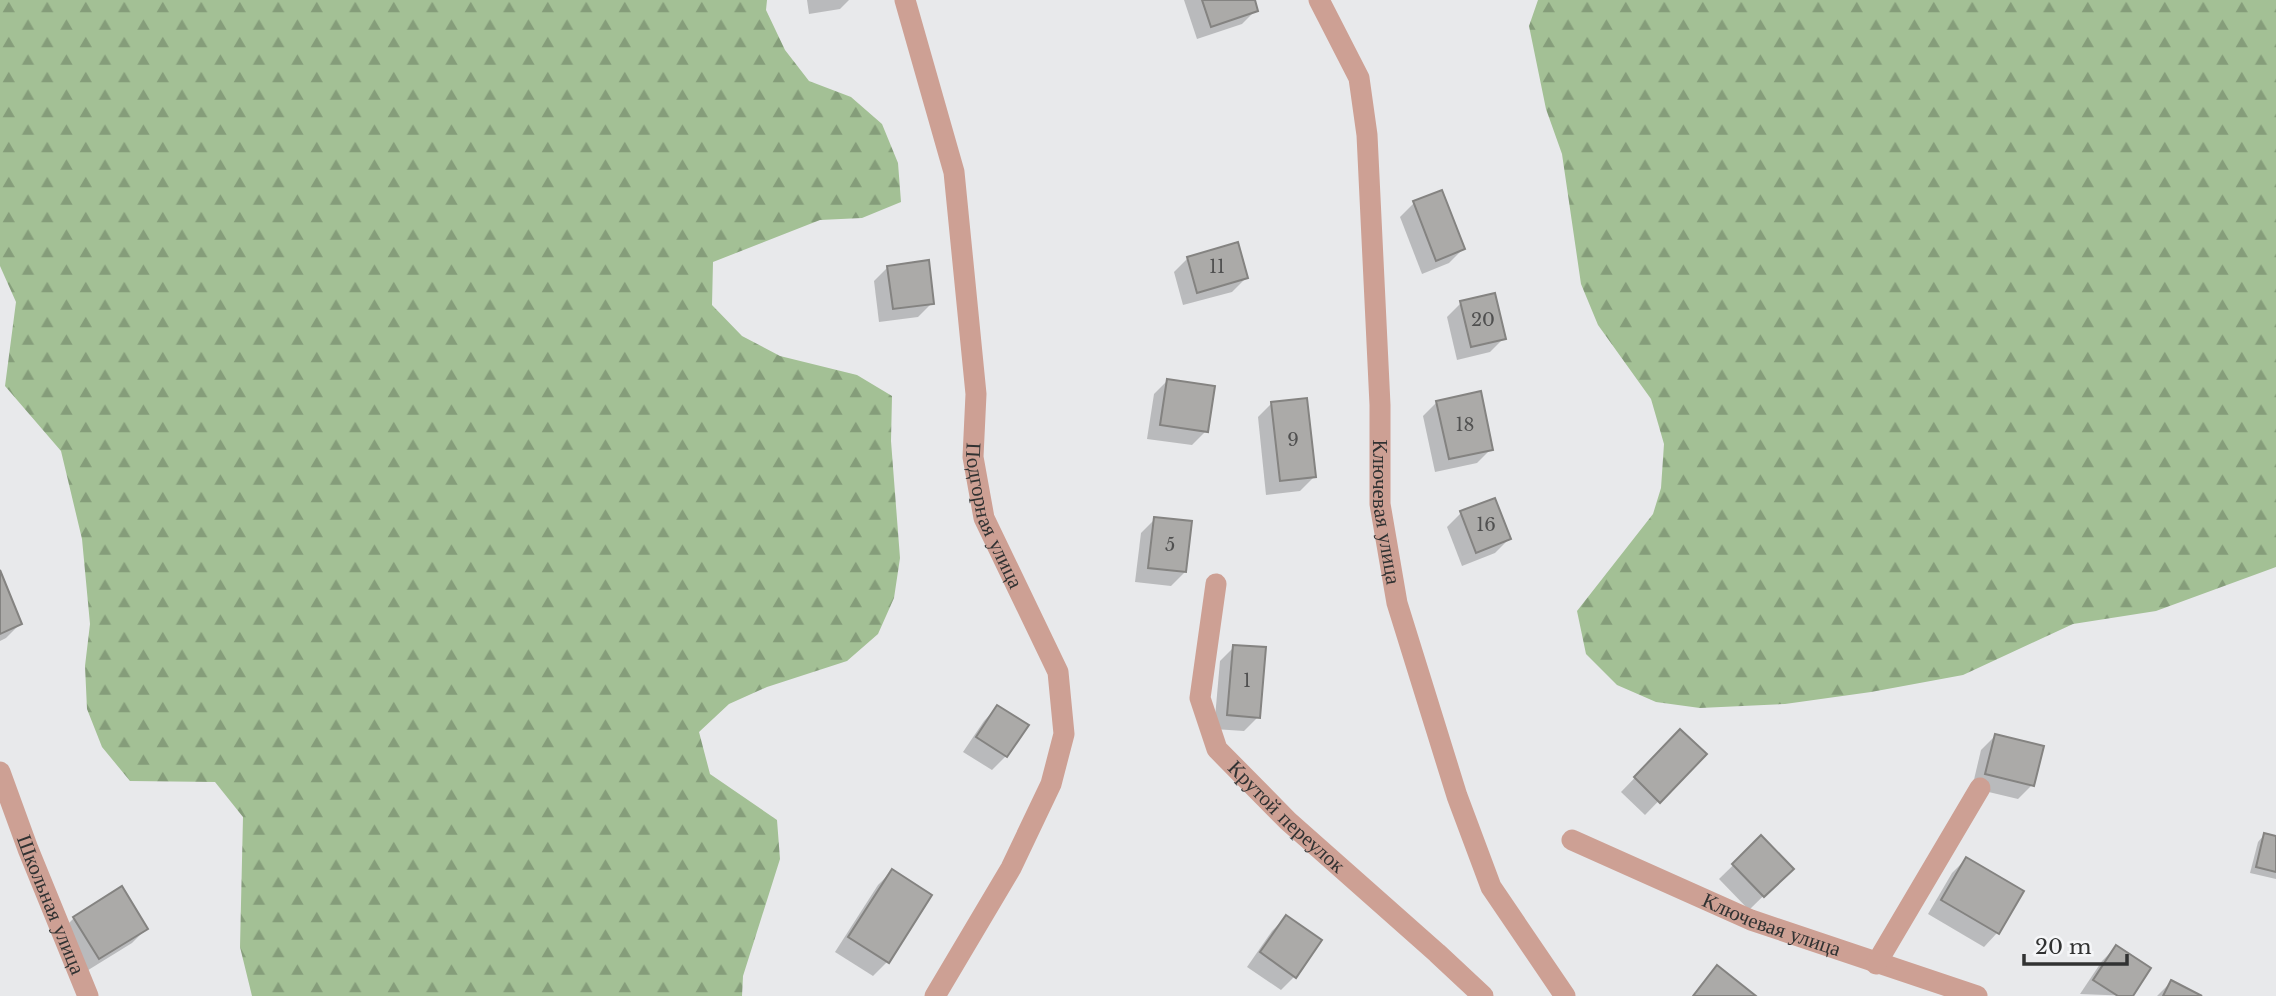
<svg xmlns="http://www.w3.org/2000/svg" width="2276" height="996" viewBox="0 0 2276 996" font-family="'Libre Baskerville',serif">
<defs>
<pattern id="forest-firs" width="22" height="20" patternUnits="userSpaceOnUse" patternTransform="scale(1.75)"><rect width="22" height="20" fill="#a3c095"/><path d="M5 1l3.5 6h-7zM16 11l3.5 6h-7z" fill="#859d7a"/></pattern>
</defs>
<rect width="100%" height="100%" fill="#e8e9eb"/>
<g fill="url(#forest-firs)">
<polygon points="0,0 767,0 766,10 785,50 809,81 851,97 882,124 898,163 901,202 862,218 820,220 713,262 712,305 742,336 780,356 857,375 892,396 891,441 900,558 894,598 878,634 847,661 767,687 729,704 699,732 710,774 777,820 780,859 743,976 742,996 252,996 240,947 243,817 215,782 130,781 102,747 87,709 85,666 90,624 82,539 61,451 5,386 16,302 0,266"/>
<polygon points="1538,0 2276,0 2276,567 2156,611 2073,624 1963,675 1871,692 1785,704 1700,708 1656,702 1617,685 1586,654 1577,611 1653,514 1661,488 1664,444 1651,399 1598,325 1581,284 1562,154 1546,109 1529,26"/>
</g>
<g fill="#0003">
<polygon points="807,0 849,0 840,9 809,14"/>
<polygon points="1184,0 1253,0 1256,10 1242,24 1197,39"/>
<polygon points="1441,192 1463,249 1449,263 1422,274 1400,217 1414,203"/>
<polygon points="1188,258 1246,278 1232,292 1183,305 1174,272"/>
<polygon points="888,267 932,303 918,317 879,322 874,281"/>
<polygon points="1461,303 1504,338 1490,352 1457,360 1447,317"/>
<polygon points="1168,380 1206,431 1192,445 1147,439 1154,394"/>
<polygon points="1437,402 1491,449 1477,463 1435,472 1423,416"/>
<polygon points="1272,403 1314,477 1300,491 1266,495 1258,417"/>
<polygon points="1461,513 1509,539 1495,553 1462,566 1447,527"/>
<polygon points="1155,519 1185,572 1171,586 1135,582 1141,533"/>
<polygon points="0,575 20,624 6,638 0,641"/>
<polygon points="1234,647 1258,717 1244,731 1214,729 1220,661"/>
<polygon points="997,707 1006,756 992,770 963,752 984,721"/>
<polygon points="1680,731 1704,754 1645,815 1621,792"/>
<polygon points="1995,736 2032,785 2018,799 1972,788 1981,750"/>
<polygon points="2264,835 2276,838 2276,879 2250,873 2258,842"/>
<polygon points="1761,838 1791,869 1749,910 1719,879"/>
<polygon points="1966,859 1997,933 1984,947 1928,914 1952,873"/>
<polygon points="892,871 887,962 873,976 835,952 878,885"/>
<polygon points="1286,917 1295,976 1281,990 1247,967 1272,931"/>
<polygon points="74,918 146,929 132,943 85,972 60,932"/>
<polygon points="2116,947 2131,996 2080,994 2102,961"/>
<polygon points="2171,982 2198,996 2157,996"/>
</g>
<g fill="#abaaa8" stroke="#848381" stroke-width="2">
<polygon points="1202,0 1255,0 1258,11 1211,27"/>
<polygon points="1442,190 1465,249 1436,261 1413,201"/>
<polygon points="1238,242 1248,278 1197,293 1187,257"/>
<polygon points="929,260 934,304 893,309 887,266"/>
<polygon points="1495,293 1506,339 1471,347 1460,301"/>
<polygon points="1167,379 1215,386 1208,432 1160,425"/>
<polygon points="1481,391 1493,450 1449,459 1436,401"/>
<polygon points="1307,398 1316,477 1280,481 1271,402"/>
<polygon points="1495,498 1511,539 1476,553 1460,511"/>
<polygon points="1154,517 1192,521 1186,572 1148,568"/>
<polygon points="0,570 22,624 0,634"/>
<polygon points="1233,645 1266,647 1260,718 1227,715"/>
<polygon points="997,705 1029,725 1007,757 976,737"/>
<polygon points="1680,729 1707,754 1660,803 1634,777"/>
<polygon points="1995,734 2044,746 2034,786 1985,774"/>
<polygon points="2264,833 2276,836 2276,872 2256,867"/>
<polygon points="1761,835 1794,869 1764,897 1732,864"/>
<polygon points="1966,857 2024,891 1999,934 1941,900"/>
<polygon points="892,869 932,895 889,963 848,937"/>
<polygon points="122,886 148,929 99,959 73,917"/>
<polygon points="1286,915 1322,940 1296,978 1260,952"/>
<polygon points="2116,945 2151,968 2133,996 2118,996 2093,980"/>
<polygon points="1717,965 1756,996 1693,996"/>
<polygon points="2171,980 2202,996 2163,996"/>
</g>
<g fill="none" stroke-linecap="round" stroke-linejoin="round">
<g stroke="#cda094" stroke-width="21">
<path id="s1" d="M905,0L954,172L976,394L973,457L984,518L1058,672L1064,734L1051,784L1011,868L935,996"/>
<path id="s2" d="M1319,0L1359,78L1367,135L1380,405V504L1397,603L1457,796L1491,887L1565,996"/>
<path id="s3" d="M1216,584L1200,698L1217,749L1288,821L1437,953L1483,996"/>
<path id="s4" d="M0,772L28,849L88,996"/>
<path id="s5" d="M1572,840L1751,920L1977,996"/>
<polyline points="1876,964 1980,788"/>
</g>
</g>
<g text-anchor="middle" dominant-baseline="central" stroke-width="6" stroke-linejoin="round" paint-order="stroke">
<g font-size="18" fill="#505050">
<text x="1217" y="267">11</text>
<text x="1483" y="320">20</text>
<text x="1465" y="425">18</text>
<text x="1293" y="440">9</text>
<text x="1486" y="525">16</text>
<text x="1170" y="545">5</text>
<text x="1247" y="681">1</text>
</g>
<g font-size="21" fill="#313232" stroke="#f5f6f8">
<text stroke="none"><textPath href="#s2" startOffset="523">Ключевая улица</textPath></text>
<text stroke="none"><textPath href="#s1" startOffset="527">Подгорная улица</textPath></text>
<text stroke="none"><textPath href="#s3" startOffset="266">Крутой переулок</textPath></text>
<text stroke="none"><textPath href="#s4" startOffset="142">Школьная улица</textPath></text>
<text stroke="none"><textPath href="#s5" startOffset="217">Ключевая улица</textPath></text>
</g>
</g>
<path d="M2024 954v10h103v-10" fill="none" stroke="#313232" stroke-width="3.5"/>
<text x="2035" y="954" font-size="21" fill="#313232" stroke="#f5f6f8" stroke-width="5" paint-order="stroke">20 m</text>
</svg>
